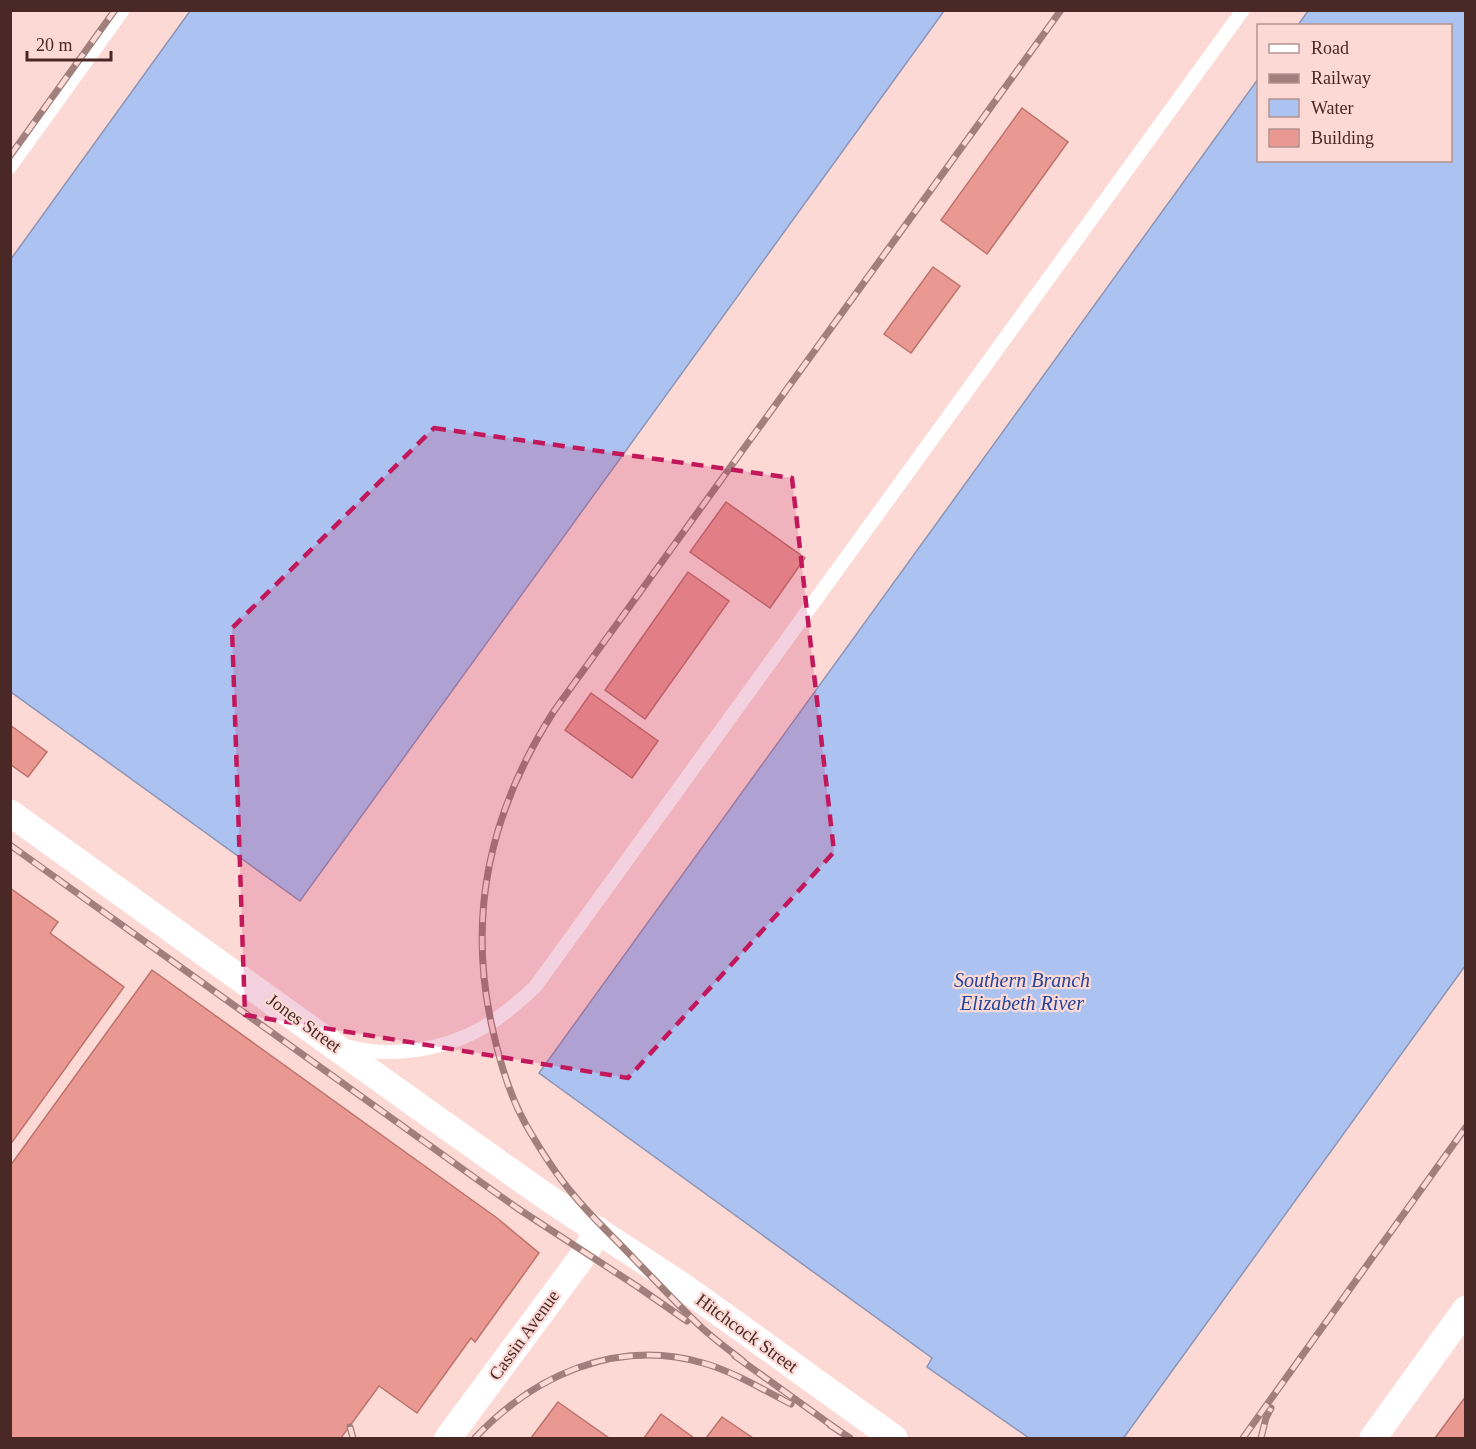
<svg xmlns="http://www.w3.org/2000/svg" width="1476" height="1449" viewBox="0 0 1476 1449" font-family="Georgia,serif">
<rect width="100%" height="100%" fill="#fcd9d5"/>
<g fill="#acc3f2" stroke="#8e94b5" stroke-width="1.5">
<polygon points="190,11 944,11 300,901 11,692 11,259"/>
<polygon points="1308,11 1465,11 1465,966 1125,1436 1123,1438 1029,1438 927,1367 932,1358 539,1073 1258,79 1258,160 1450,160 1450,26 1298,25"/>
</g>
<g fill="#ea9992" stroke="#bf726c" stroke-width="1.5">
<polygon points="1022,108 1068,142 987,254 941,220"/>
<polygon points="933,267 960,286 911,353 884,334"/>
<polygon points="726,502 805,558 770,608 690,552"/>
<polygon points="688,572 729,601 645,719 605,690"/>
<polygon points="591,693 658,741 632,778 565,730"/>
<polygon points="10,725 47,752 28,777 10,764"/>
<polygon points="10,888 58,922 50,933 124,987 10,1145"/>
<polygon points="152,970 497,1218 539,1253 475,1342 471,1338 417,1413 379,1386 341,1438 10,1438 10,1166"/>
<polygon points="1466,1396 1466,1438 1435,1438"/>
<polygon points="558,1402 609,1438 531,1438"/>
<polygon points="661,1414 694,1438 644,1438"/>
<polygon points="722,1417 753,1438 706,1438"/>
</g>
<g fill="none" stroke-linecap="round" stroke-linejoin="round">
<g stroke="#fff" stroke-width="14">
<polyline points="10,167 123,10"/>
<path d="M346,1046C390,1059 444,1050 484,1027C503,1016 519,1002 535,987L1243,10"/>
</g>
<g stroke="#fff" stroke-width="27">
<path d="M10,813C187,940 363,1068 541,1193C587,1225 635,1254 682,1286C753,1336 823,1388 894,1438"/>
<polyline points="448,1438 585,1253 598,1230"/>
<polyline points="1373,1438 1466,1309"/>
</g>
<defs>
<g id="rail">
<polyline points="10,156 115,10"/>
<polyline points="10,845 517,1208 638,1287 687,1321"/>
<polyline points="735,1356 838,1430"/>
<path d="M743,1361C729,1350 714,1339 701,1327C679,1306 658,1283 637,1262C616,1239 591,1217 572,1193C554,1172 540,1149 526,1125C510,1096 500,1063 493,1031C466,915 490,811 554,711L1061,10"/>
<polyline points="830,1425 850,1438"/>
<polyline points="350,1427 353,1438"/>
<path d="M475,1438C534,1375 617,1338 703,1363C732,1371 764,1390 791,1404"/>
<polyline points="1243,1438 1466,1127"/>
<polyline points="1261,1438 1266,1418 1271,1408"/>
</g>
</defs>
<use href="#rail" stroke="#a17f7c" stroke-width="7"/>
<use href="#rail" stroke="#fcd9d5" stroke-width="4.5" stroke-dasharray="14" stroke-linecap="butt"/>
</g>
<path fill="#c2185b" fill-opacity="0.2" stroke="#c2185b" stroke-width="4.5" stroke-dasharray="12 8" stroke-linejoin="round" d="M434,428L792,478L834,852L628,1078L245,1015L232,628Z"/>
<g text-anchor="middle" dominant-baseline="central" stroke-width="4.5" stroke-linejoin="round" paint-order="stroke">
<g font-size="18" fill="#492826" stroke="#fcd9d5">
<text transform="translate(304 1023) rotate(36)">Jones Street</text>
<text transform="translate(747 1333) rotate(36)">Hitchcock Street</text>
<text transform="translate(524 1335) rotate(-54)">Cassin Avenue</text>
</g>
<g font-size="20" font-style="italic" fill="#22459d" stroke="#fcd9d5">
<text x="1022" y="980">Southern Branch<tspan x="1022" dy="23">Elizabeth River</tspan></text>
</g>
</g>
<rect width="1476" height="1449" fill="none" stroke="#492826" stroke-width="24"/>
<rect x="1257" y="24" width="195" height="138" fill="#fcd9d5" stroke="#b4928f" stroke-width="1.5"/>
<rect x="1269" y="44" width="30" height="9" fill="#ffffff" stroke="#b4928f" stroke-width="1.5"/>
<text x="1311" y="54" font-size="18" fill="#492826">Road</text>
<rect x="1269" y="74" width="30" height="9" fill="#a17f7c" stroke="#b4928f" stroke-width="1.5"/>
<text x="1311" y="84" font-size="18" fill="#492826">Railway</text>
<rect x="1269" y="99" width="30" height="18" fill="#acc3f2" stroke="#b4928f" stroke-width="1.5"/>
<text x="1311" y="114" font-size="18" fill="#492826">Water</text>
<rect x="1269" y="129" width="30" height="18" fill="#ea9992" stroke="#b4928f" stroke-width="1.5"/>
<text x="1311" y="144" font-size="18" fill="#492826">Building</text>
<path d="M27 51v9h84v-9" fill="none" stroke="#492826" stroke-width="3"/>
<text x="36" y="51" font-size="18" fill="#492826" stroke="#fcd9d5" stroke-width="4.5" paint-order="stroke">20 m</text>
</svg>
